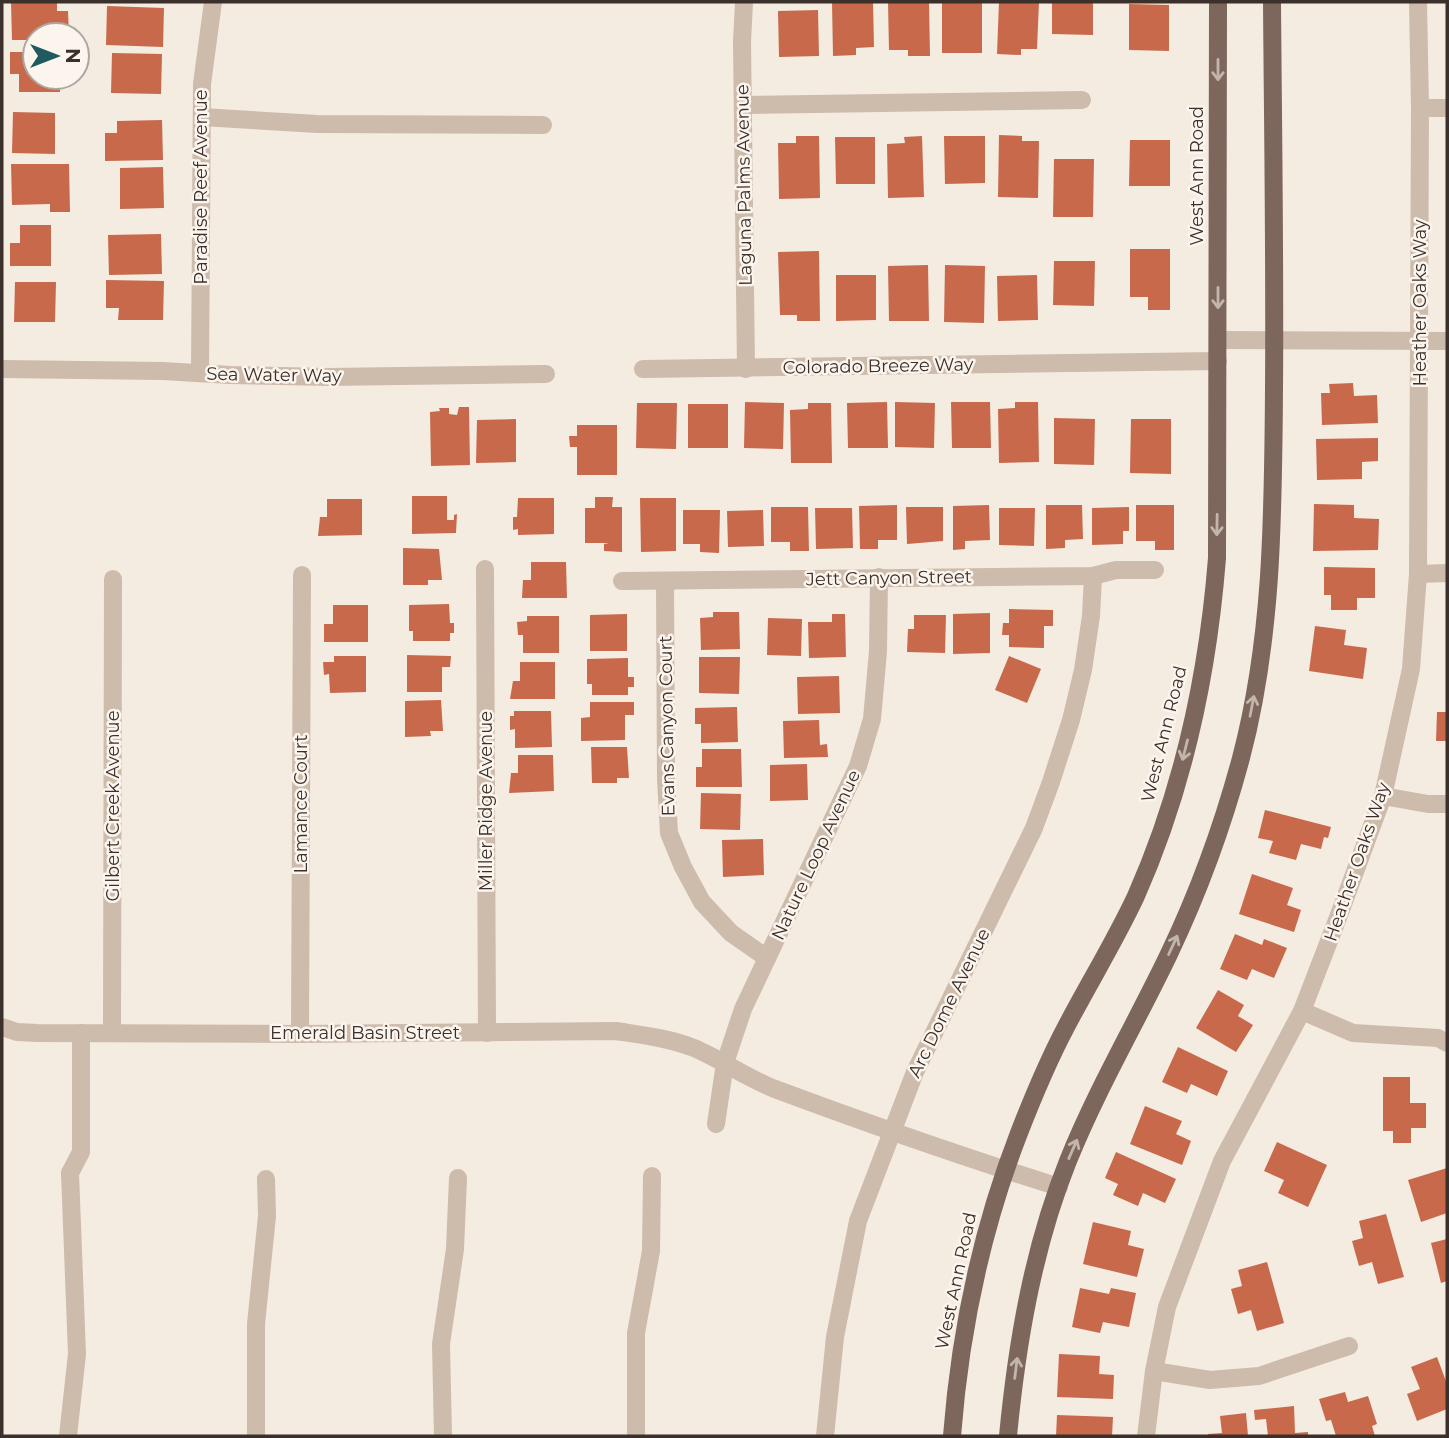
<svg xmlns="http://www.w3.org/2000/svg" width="1449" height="1438" viewBox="0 0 1449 1438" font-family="Montserrat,sans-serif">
<rect width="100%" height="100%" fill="#f4ebe1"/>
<g fill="#c8694b">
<polygon points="11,2 57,2 57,11 68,11 69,35 35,35 35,40 12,40"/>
<polygon points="832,2 873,2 874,47 856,48 856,55 833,56"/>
<polygon points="888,2 929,2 930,56 908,56 908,50 889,50"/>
<rect x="942" y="2" width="40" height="51"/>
<polygon points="999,2 1039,2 1037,49 1021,49 1021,55 997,54"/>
<polygon points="1052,2 1093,2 1093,35 1052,34"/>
<polygon points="1129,4 1169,5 1169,51 1129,50"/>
<polygon points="107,6 164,8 163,47 106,45"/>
<polygon points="818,10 819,56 779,57 778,11"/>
<polygon points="10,52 35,52 35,77 59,77 60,92 19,92 19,74 10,74"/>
<polygon points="112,53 162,54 161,94 111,93"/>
<polygon points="13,112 55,113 55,154 12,153"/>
<polygon points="162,120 163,160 105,161 105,133 117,133 117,121"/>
<polygon points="999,135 1022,136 1022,141 1039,141 1038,198 998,197"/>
<polygon points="796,136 819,136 820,198 779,199 778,143 796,143"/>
<polygon points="922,136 924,197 888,198 887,144 905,143 904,137"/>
<polygon points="944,136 985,136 985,183 945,184"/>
<polygon points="835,137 875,137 875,184 836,184"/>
<polygon points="1130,140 1170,140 1170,186 1129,186"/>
<polygon points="1054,159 1094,159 1093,217 1053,217"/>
<polygon points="11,164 69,164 70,212 50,212 50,204 12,205"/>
<polygon points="163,167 164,208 120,209 120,168"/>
<polygon points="20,225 51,225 51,266 10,266 10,243 20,243"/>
<polygon points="161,234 162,274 109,275 108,235"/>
<polygon points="1130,249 1170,249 1170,310 1148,310 1148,297 1130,297"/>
<polygon points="819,251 820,321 797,321 797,315 780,315 778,252"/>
<polygon points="1054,261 1095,261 1094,306 1053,305"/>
<polygon points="928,265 929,321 889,321 888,266"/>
<polygon points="945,265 985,266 984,323 944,322"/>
<polygon points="836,275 876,275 876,320 836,321"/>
<polygon points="1037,275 1038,320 998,321 997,276"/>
<polygon points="106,280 164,281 163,320 118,320 119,308 106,308"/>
<polygon points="15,282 56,282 55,322 14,322"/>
<polygon points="1353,383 1354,396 1377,395 1378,423 1322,425 1321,393 1330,393 1329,384"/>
<polygon points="745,402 784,403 783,449 744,448"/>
<polygon points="887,402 888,448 848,448 847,403"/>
<polygon points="895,402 935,403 934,448 895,447"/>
<polygon points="951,402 990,402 991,448 952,448"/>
<polygon points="1015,402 1038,402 1039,462 999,463 998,409 1015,408"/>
<polygon points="637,403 677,403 676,449 636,448"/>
<polygon points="808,403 831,403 832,463 791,463 790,410 808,409"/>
<rect x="688" y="404" width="40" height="44"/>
<polygon points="459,407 469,407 470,465 431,466 430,412 440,411 439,408 449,408 449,414 457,415"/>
<polygon points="1054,418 1095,419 1094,465 1054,464"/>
<polygon points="516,419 516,462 476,463 477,420"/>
<polygon points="1131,419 1171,419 1171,474 1130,473"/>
<polygon points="577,425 617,425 617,475 577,475 577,447 570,447 569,436 577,436"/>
<polygon points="1378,438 1378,461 1362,462 1362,479 1317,480 1316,439"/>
<polygon points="412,496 447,496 447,520 454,520 454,515 457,514 456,533 412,534"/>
<polygon points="595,497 613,497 612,507 622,507 622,552 604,551 604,544 609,543 585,543 585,508 595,508"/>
<polygon points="518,498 554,498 554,534 518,535 518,529 513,530 513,517 517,517"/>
<polygon points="640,498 676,498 676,551 641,552"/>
<polygon points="327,499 362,499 362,535 318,536 320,517 327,517"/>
<polygon points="1314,504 1354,505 1354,518 1379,519 1378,550 1313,551"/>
<polygon points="897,505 897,540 878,540 878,549 860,549 859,506"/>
<polygon points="989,505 990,540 965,541 965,549 953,550 953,506"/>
<polygon points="1046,505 1082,505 1083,539 1065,540 1065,548 1046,549"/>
<polygon points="1136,505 1174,505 1174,550 1155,550 1155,541 1136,541"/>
<polygon points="771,507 808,507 809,551 790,551 790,542 771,542"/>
<polygon points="906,507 943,507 943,541 907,544"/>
<polygon points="1129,507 1129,531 1123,531 1123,544 1092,545 1092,508"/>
<polygon points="815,508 852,508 853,548 816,549"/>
<polygon points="999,508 1035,508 1034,546 999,545"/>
<polygon points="683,510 720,510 719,553 700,552 700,544 683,544"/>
<polygon points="763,510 764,546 728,547 727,511"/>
<polygon points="403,548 439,549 442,580 428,580 428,585 403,585"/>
<polygon points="531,562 566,562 567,598 522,598 523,580 531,580"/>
<polygon points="1324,567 1375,568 1375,598 1357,598 1357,610 1331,610 1331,595 1324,595"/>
<polygon points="449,604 450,623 454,623 454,633 450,633 450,641 413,641 413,631 409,631 409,605"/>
<polygon points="333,605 368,605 368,642 324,642 324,624 333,624"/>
<polygon points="1009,609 1053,610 1053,626 1044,626 1044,648 1009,647 1009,635 1002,635 1003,623 1009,623"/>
<polygon points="713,612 739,612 740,649 701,650 700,618 713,617"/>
<polygon points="990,613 990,653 953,654 953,614"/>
<polygon points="627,614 627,651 590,651 590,615"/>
<polygon points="832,614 845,614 846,657 809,658 808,622 832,622"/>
<polygon points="914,615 946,615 945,653 907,652 908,629 914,629"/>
<polygon points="527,616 559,616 559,653 523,653 523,635 518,635 517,622 527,621"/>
<polygon points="768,618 802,619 801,656 767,655"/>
<polygon points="1315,626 1346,630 1344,645 1367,648 1363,679 1309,671"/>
<polygon points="407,655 451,656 450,667 442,667 442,692 407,692"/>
<polygon points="334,656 366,656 366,692 330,693 329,674 324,675 323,662 334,662"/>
<polygon points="1009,656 1041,669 1027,703 995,690"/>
<polygon points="699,657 740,657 739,694 699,693"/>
<polygon points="628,658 628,677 634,677 634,687 628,687 628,695 592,695 592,684 587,684 587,659"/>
<polygon points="520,662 555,662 555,699 510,699 513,681 520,681"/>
<polygon points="839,676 840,713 798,714 797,677"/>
<polygon points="441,700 443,731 430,731 431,736 405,737 405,701"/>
<polygon points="590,702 634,702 634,715 625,715 625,740 581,741 581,718 590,717"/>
<polygon points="737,707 738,742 701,743 701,724 695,724 695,708"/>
<polygon points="514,711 551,711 552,747 515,748 515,729 510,730 510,716 514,716"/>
<polygon points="1437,712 1447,712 1447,741 1436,741"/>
<polygon points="819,720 820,745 827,744 828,757 784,758 783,721"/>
<polygon points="591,747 627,747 629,778 617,778 617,783 592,783"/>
<polygon points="702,749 741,749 742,787 696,787 696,767 702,767"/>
<polygon points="518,755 553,755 554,791 509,793 511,773 518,773"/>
<polygon points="807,764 808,800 770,801 770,765"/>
<polygon points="701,793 741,794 740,830 700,829"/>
<polygon points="1265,810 1331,827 1328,838 1324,837 1321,849 1301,844 1296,860 1269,853 1273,841 1258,838"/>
<polygon points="763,839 764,875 723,877 722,840"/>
<polygon points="1252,874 1293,888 1287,905 1301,910 1294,932 1239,914"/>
<polygon points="1235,934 1262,945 1264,939 1287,948 1274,978 1252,969 1247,980 1220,969"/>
<polygon points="1218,990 1244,1005 1238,1016 1253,1025 1236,1052 1196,1028"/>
<polygon points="1178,1047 1228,1071 1217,1096 1191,1084 1187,1093 1162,1082"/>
<polygon points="1383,1077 1410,1077 1410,1103 1426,1103 1426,1128 1411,1128 1411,1143 1393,1143 1393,1131 1383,1131"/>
<polygon points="1145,1106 1182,1121 1176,1134 1191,1141 1182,1165 1130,1144"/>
<polygon points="1277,1142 1327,1165 1308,1207 1278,1193 1284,1180 1264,1171"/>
<polygon points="1116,1152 1176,1179 1165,1203 1143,1193 1138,1206 1113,1195 1118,1184 1105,1178"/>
<polygon points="1447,1168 1447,1213 1421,1222 1408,1180"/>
<polygon points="1386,1214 1404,1277 1378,1284 1372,1262 1359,1266 1352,1241 1363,1238 1359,1221"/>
<polygon points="1093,1222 1131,1231 1128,1245 1144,1249 1137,1277 1083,1264"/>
<polygon points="1447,1239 1447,1281 1441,1283 1431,1243"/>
<polygon points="1267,1262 1284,1323 1257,1331 1251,1310 1238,1314 1231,1289 1242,1286 1238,1270"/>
<polygon points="1080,1288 1109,1294 1111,1288 1136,1293 1129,1327 1103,1322 1100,1333 1072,1327"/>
<polygon points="1059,1354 1100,1356 1099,1374 1114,1375 1113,1399 1057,1397"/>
<polygon points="1437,1357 1447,1384 1447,1409 1417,1421 1407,1394 1420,1389 1411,1367"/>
<polygon points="1345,1392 1348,1402 1368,1396 1377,1424 1372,1426 1375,1436 1336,1436 1331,1420 1326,1421 1319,1399"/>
<polygon points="1294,1406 1295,1433 1308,1432 1308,1436 1268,1436 1266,1419 1255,1420 1254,1410"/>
<polygon points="1246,1413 1248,1436 1208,1436 1208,1434 1222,1433 1220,1416"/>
<polygon points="1057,1415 1113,1417 1112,1436 1056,1436"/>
</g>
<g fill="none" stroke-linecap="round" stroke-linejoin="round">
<g stroke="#cdbbac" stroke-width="18">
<polyline points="744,2 742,42 746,369"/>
<polyline points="743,105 1082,100"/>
<polyline points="1420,108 1447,108"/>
<polyline points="202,117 317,124 543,125"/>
<polyline points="1218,340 1447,341"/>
<polyline points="2,369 163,371 230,375 329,377 546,374"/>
<polyline points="643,369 1218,361"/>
<polyline points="200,373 202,84 213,2"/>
<polyline points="485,569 487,1033"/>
<polyline points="1418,574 1447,573"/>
<polyline points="622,581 1093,576 1116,570 1155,570"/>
<polyline points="665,581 666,779 669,833 683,867 702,902 731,933 767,958"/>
<polyline points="1383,796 1428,804 1447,804"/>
<polyline points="1302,1011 1353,1033 1438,1038 1447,1043"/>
<path d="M2,1027L17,1032L37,1033L300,1034L616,1031C642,1035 669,1038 694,1048C722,1060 747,1078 775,1089C869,1124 963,1157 1059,1187"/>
<polyline points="112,1032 113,579"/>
<polyline points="300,1034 302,575"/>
<polyline points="716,1124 725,1063 743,1009 858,766 872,719 878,651 879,577"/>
<polyline points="1154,1371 1210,1380 1259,1376 1349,1346"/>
<polyline points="68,1436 77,1354 70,1173 81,1152 81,1033"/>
<polyline points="256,1436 256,1324 267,1216 266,1179"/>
<polyline points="443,1436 441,1344 455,1249 458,1178"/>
<polyline points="636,1436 636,1333 651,1251 652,1176"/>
<polyline points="825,1436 835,1337 858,1221 915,1072 1034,828 1051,782 1071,720 1083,670 1091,616 1093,576"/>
<polyline points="1146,1436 1154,1371 1167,1307 1222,1161 1302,1011 1339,915 1383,796 1411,669 1418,574 1420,108 1418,2"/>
</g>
<g stroke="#7d675c" stroke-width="18">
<path d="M952,1436C960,1332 981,1231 1019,1133C1033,1097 1048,1061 1066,1027C1089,983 1115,941 1136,896C1183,790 1208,673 1217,558L1218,2"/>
<path d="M1008,1436C1017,1343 1033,1248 1068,1161C1097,1089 1136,1023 1169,954C1199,891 1223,825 1241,758C1273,637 1273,513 1274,389C1275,260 1273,131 1272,2"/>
</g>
</g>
<defs><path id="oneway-shaft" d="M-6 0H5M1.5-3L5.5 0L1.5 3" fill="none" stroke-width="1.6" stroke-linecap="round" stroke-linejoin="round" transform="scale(1.75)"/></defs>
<g stroke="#c2b5ac">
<use href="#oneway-shaft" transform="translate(1218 70) rotate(90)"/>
<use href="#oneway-shaft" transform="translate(1218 298) rotate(90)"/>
<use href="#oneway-shaft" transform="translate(1217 525) rotate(91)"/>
<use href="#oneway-shaft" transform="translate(1252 706) rotate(-79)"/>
<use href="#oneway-shaft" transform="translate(1185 750) rotate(104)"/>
<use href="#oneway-shaft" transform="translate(1173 945) rotate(-65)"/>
<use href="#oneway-shaft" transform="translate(1073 1149) rotate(-66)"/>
<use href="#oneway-shaft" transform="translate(1016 1368) rotate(-83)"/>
</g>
<g text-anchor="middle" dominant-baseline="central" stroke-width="5" stroke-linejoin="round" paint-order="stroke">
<g font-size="18" fill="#3b302b" stroke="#fbf5ee">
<text transform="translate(1197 176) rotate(-90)">West Ann Road</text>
<text transform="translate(744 185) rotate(-91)">Laguna Palms Avenue</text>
<text transform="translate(201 187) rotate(-90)">Paradise Reef Avenue</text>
<text transform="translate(1420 303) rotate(-90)">Heather Oaks Way</text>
<text transform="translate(878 366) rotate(-1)">Colorado Breeze Way</text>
<text transform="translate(274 375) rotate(1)">Sea Water Way</text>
<text transform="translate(889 578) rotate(-1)">Jett Canyon Street</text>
<text transform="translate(667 726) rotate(-91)">Evans Canyon Court</text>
<text transform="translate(1164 734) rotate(-76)">West Ann Road</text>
<text transform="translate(486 801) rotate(-90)">Miller Ridge Avenue</text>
<text transform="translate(301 804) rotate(-90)">Lamance Court</text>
<text transform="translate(113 806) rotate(-90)">Gilbert Creek Avenue</text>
<text transform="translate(816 855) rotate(-65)">Nature Loop Avenue</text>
<text transform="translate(1357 862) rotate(-71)">Heather Oaks Way</text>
<text transform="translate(949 1003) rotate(-64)">Arc Dome Avenue</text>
<text x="365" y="1033">Emerald Basin Street</text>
<text transform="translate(956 1281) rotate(-78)">West Ann Road</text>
</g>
</g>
<rect width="1449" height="1438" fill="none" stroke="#3b302b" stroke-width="7"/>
<g transform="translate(56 56) rotate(90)"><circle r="33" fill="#fbf5ee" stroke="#aea6a0" stroke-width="2"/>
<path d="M0-5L12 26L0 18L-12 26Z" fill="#1f5a5e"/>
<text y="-10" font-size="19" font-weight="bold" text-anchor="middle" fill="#3b302b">N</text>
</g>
</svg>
